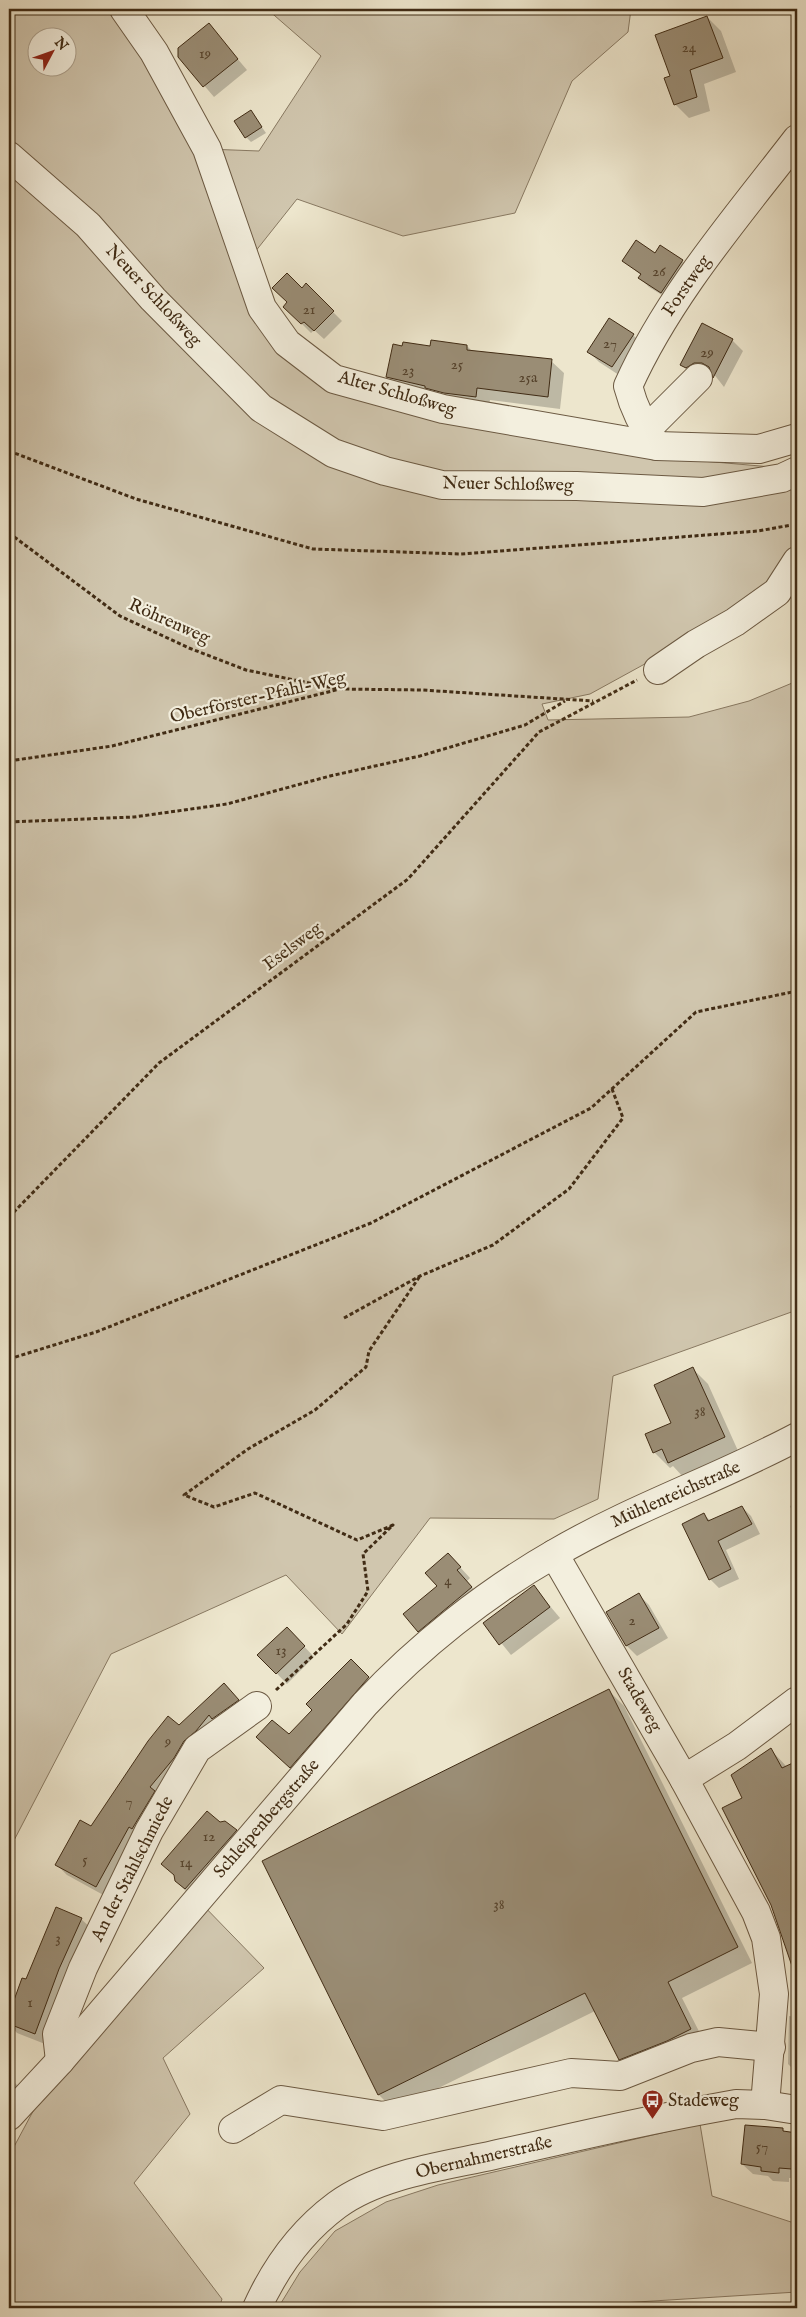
<svg xmlns="http://www.w3.org/2000/svg" width="806" height="2317" viewBox="0 0 806 2317" font-family="'IM FELL English',serif">
<rect width="100%" height="100%" fill="#ede6cd"/>
<filter id="stains"><feTurbulence type="fractalNoise" baseFrequency=".004" numOctaves="4"/><feColorMatrix values="0 0 0 0 .2 0 0 0 0 .09 0 0 0 0 .02 0 0 0 .5 -.17"/></filter>
<radialGradient id="worn" r=".72"><stop offset=".6" stop-color="#630" stop-opacity="0"/><stop offset="1" stop-color="#630" stop-opacity=".3"/></radialGradient>
<g fill="#d0c6ae" stroke="#887962" fill-rule="evenodd">
<path d="M9,9H124L207,149L259,151L321,56L267,9H631L628,32L572,81L515,213L403,236L297,199L247,262L262,308L334,379L443,409L622,454L783,468L797,480V555L756,603L590,694L542,704L548,720L689,717L749,701L797,681V1310L613,1376L598,1499L554,1519L430,1518L342,1634L286,1575L111,1654L9,1850ZM38,38H68V68H38Z"/>
<polygon points="198,1900 264,1968 163,2058 190,2114 134,2183 222,2299 219,2308 9,2308 9,2156 60,2061"/>
<polygon points="700,2124 712,2196 797,2224 797,2292 541,2308 278,2308 300,2272 335,2231 386,2202 438,2185"/>
</g>
<g fill="#0003">
<polygon points="707,17 721,31 736,72 704,84 710,111 689,118 675,104 672,77"/>
<polygon points="209,25 247,70 214,97 179,56"/>
<polygon points="251,112 266,133 251,142 246,137"/>
<polygon points="655,255 682,261 691,269 670,300 649,287 640,278 642,276 624,261"/>
<polygon points="306,285 342,321 324,339 314,330 311,333 285,307"/>
<polygon points="702,325 732,340 743,351 724,387 713,373 692,375 682,364"/>
<polygon points="633,335 643,345 622,377 599,362 588,351"/>
<polygon points="467,346 472,351 551,361 564,373 560,409 490,400 488,409 400,389 388,377 430,348"/>
<polygon points="692,1368 708,1384 739,1453 684,1478 673,1466 670,1468 654,1452 673,1423"/>
<polygon points="797,1503 797,1523 790,1506"/>
<polygon points="742,1507 751,1516 760,1534 726,1550 739,1579 719,1588 710,1579 704,1515 711,1521"/>
<polygon points="458,1565 470,1578 467,1581 481,1598 429,1641 419,1631 439,1586"/>
<polygon points="534,1587 560,1618 511,1655 485,1623"/>
<polygon points="638,1594 649,1605 668,1638 637,1656 627,1646 608,1612"/>
<polygon points="287,1628 314,1657 287,1684 259,1655"/>
<polygon points="351,1661 379,1689 301,1777 268,1747 289,1736 314,1710"/>
<polygon points="608,1690 624,1706 752,1963 682,1998 706,2045 635,2074 620,2059 595,2011 394,2110 379,2095 263,1862"/>
<polygon points="234,1696 248,1711 223,1728 107,1897 67,1875 57,1865 179,1726"/>
<polygon points="771,1750 787,1767 797,1762 797,1974 773,1905 744,1798"/>
<polygon points="220,1823 232,1828 243,1838 187,1892 176,1881 175,1876"/>
<polygon points="81,1919 92,1929 45,2044 17,2033 9,2024 9,2018 23,1979 27,1981"/>
<polygon points="789,2016 797,2017 797,2073 788,2064"/>
<polygon points="9,2077 23,2091 9,2102"/>
<polygon points="783,2130 786,2133 797,2134 797,2178 789,2178 789,2182 773,2181 768,2176 753,2174 742,2164"/>
</g>
<g fill="none" stroke-linecap="round" stroke-linejoin="round">
<polyline stroke="#85765e" stroke-width="7" points="795,2083 797,2083"/>
</g>
<g fill="#9a8d75" stroke="#412c15">
<polygon points="707,16 723,58 690,70 697,97 674,105 664,78 670,76 655,35"/>
<polygon points="209,23 238,59 203,87 178,57 178,48"/>
<polygon points="251,110 262,127 245,138 234,121"/>
<polygon points="636,240 655,253 660,245 683,260 661,293 638,278 641,274 622,261"/>
<polygon points="287,273 302,288 306,283 334,311 314,331 304,322 301,324 283,307 287,302 272,288"/>
<polygon points="609,318 634,334 612,367 587,352"/>
<polygon points="702,323 733,339 713,378 709,367 702,363 694,363 686,368 680,365"/>
<polygon points="431,340 467,345 467,350 552,359 548,397 477,388 476,397 444,393 425,388 425,386 386,377 393,344 402,346 403,342 430,346"/>
<polygon points="693,1367 725,1437 668,1463 662,1449 653,1453 645,1434 671,1423 654,1385"/>
<polygon points="742,1506 752,1524 718,1541 731,1569 709,1580 682,1524 704,1513 708,1521"/>
<polygon points="448,1553 461,1567 457,1570 472,1587 418,1632 403,1614 437,1586 425,1573"/>
<polygon points="534,1585 550,1607 499,1645 483,1623"/>
<polygon points="639,1593 659,1628 626,1646 606,1612"/>
<polygon points="287,1627 305,1646 276,1674 257,1655"/>
<polygon points="351,1659 369,1677 290,1768 256,1737 272,1720 289,1734 312,1710 306,1704"/>
<polygon points="224,1683 239,1700 212,1719 209,1715 196,1731 184,1741 174,1758 150,1787 155,1791 132,1829 129,1827 96,1887 55,1865 80,1820 91,1826 148,1741 168,1716 179,1725"/>
<polygon points="609,1689 738,1947 668,1982 691,2029 667,2041 619,2060 585,1993 378,2095 262,1861"/>
<polygon points="771,1748 782,1768 797,1761 797,1972 794,1972 771,1905 722,1808 742,1798 731,1775"/>
<polygon points="207,1811 220,1822 225,1821 237,1830 185,1889 175,1881 174,1875 161,1864"/>
<polygon points="56,1907 82,1918 59,1969 35,2034 9,2024 9,2014 22,1978 26,1979"/>
<polygon points="745,2125 783,2128 783,2131 797,2133 797,2166 792,2165 792,2169 779,2168 779,2173 761,2171 761,2167 741,2164"/>
</g>
<g fill="none" stroke-linecap="round" stroke-linejoin="round">
<defs>
<g id="minor">
<polyline points="124,9 154,52 207,149 262,308 287,343 334,379 443,409 657,446 759,449 797,438"/>
<polyline points="9,156 88,225 153,299 261,408 333,453 385,471 442,485 577,486 703,492 782,478 797,471"/>
<polyline points="646,430 698,378"/>
<path d="M657,446C643,427 634,409 628,386C669,295 737,217 797,139"/>
<polyline points="658,670 696,644 735,622 777,592 797,561"/>
<polyline points="554,1554 684,1779 756,1912 766,1938 774,1994 765,2105"/>
<polyline points="684,1779 737,1746 797,1701"/>
<polyline points="60,2061 57,2034 83,1968 149,1831 197,1749 257,1706"/>
<path d="M9,2116L60,2061L365,1704C418,1647 486,1593 554,1554C632,1508 718,1479 797,1437"/>
<polyline points="233,2129 281,2100 383,2116 571,2073 620,2076 691,2048 718,2042 771,2047"/>
<path d="M257,2308C275,2268 302,2231 337,2205C379,2174 445,2166 494,2155C562,2140 629,2124 698,2111L736,2104L765,2105L797,2110"/>
</g>
</defs>
<use href="#minor" stroke="#6c5a43" stroke-width="30"/>
<g stroke="#412c15" stroke-width="3" stroke-dasharray="4 2.5" stroke-linecap="butt">
<polyline points="9,451 136,499 313,549 461,554 758,531 797,524"/>
<polyline points="9,533 120,616 189,648 246,670 338,689"/>
<polyline points="9,761 112,746 340,689 422,690 593,701"/>
<polyline points="9,822 134,817 227,804 330,776 420,756 525,725 565,701"/>
<polyline points="9,1217 159,1063 408,879 539,732 637,680"/>
<polyline points="344,1318 420,1276 493,1245 569,1189 623,1118 612,1089"/>
<polyline points="9,1359 96,1332 371,1223 591,1108 696,1012 797,991"/>
<polyline points="276,1690 347,1624 368,1591 363,1554 393,1525 357,1540 255,1493 214,1507 184,1495 248,1449 315,1410 366,1367 369,1351 420,1276"/>
</g>
<use href="#minor" stroke="#f3efde" stroke-width="28"/>
</g>
<defs>
<symbol id="bus-pin" viewBox="-11 -11 22 30"><path d="M0 17L-7.5 6A9.5 9.5 0 1 1 7.5 6Z" fill="#8f2418" stroke="#f3efde"/><path d="M-5-6H5V4H4V6H2V4H-2V6H-4V4H-5ZM-3.5-4V0h7V-4ZM-3.5 1.2v1.5H-2V1.2ZM2 1.2v1.5H3.5V1.2Z" fill="#fff"/></symbol>
</defs>
<g fill-rule="evenodd">
<use href="#bus-pin" x="640" y="2088" width="25" height="34"/>
</g>
<g text-anchor="middle" dominant-baseline="central" stroke-width="4.5" stroke-linejoin="round" paint-order="stroke">
<g font-size="15" fill="#57442d">
<text x="689" y="47">24</text>
<text x="205" y="53">19</text>
<text x="659" y="271">26</text>
<text x="309" y="309">21</text>
<text x="610" y="343">27</text>
<text x="707" y="352">29</text>
<text x="457" y="364">25</text>
<text x="408" y="370">23</text>
<text x="528" y="377">25a</text>
<text x="700" y="1411">38</text>
<text x="448" y="1580">4</text>
<text x="632" y="1620">2</text>
<text x="281" y="1650">13</text>
<text x="168" y="1741">9</text>
<text x="129" y="1801">7</text>
<text x="209" y="1836">12</text>
<text x="85" y="1859">5</text>
<text x="186" y="1862">14</text>
<text x="499" y="1904">38</text>
<text x="58" y="1938">3</text>
<text x="30" y="2002">1</text>
<text x="762" y="2146">57</text>
</g>
<g font-size="18" fill="#412c15" stroke="#f3efde">
<text transform="translate(687 286) rotate(-55)">Forstweg</text>
<text transform="translate(153 296) rotate(47)">Neuer Schloßweg</text>
<text transform="translate(397 394) rotate(16)">Alter Schloßweg</text>
<text transform="translate(508 485) rotate(1)">Neuer Schloßweg</text>
<text transform="translate(169 622) rotate(24)">Röhrenweg</text>
<text transform="translate(258 698) rotate(-13)">Oberförster-Pfahl-Weg</text>
<text transform="translate(293 947) rotate(-37)">Eselsweg</text>
<text transform="translate(676 1495) rotate(-24)">Mühlenteichstraße</text>
<text transform="translate(639 1700) rotate(60)">Stadeweg</text>
<text transform="translate(267 1819) rotate(-49)">Schleipenbergstraße</text>
<text transform="translate(133 1869) rotate(-63)">An der Stahlschmiede</text>
<text transform="translate(484 2158) rotate(-13)">Obernahmerstraße</text>
</g>
<g font-size="18" fill="#412c15" stroke="#f3efde" text-anchor="start">
<text x="668" y="2101">Stadeweg</text>
</g>
</g>
<rect width="806" height="2317" fill="none" stroke="#ede6cd" stroke-width="30"/>
<rect x="10" y="10" width="786" height="2297" fill="none" stroke="#412c15" stroke-width="2.5"/>
<rect x="15" y="15" width="776" height="2287" fill="none" stroke="#412c15"/>
<g transform="translate(52 52) rotate(49)"><circle r="24" fill="#f3efde" stroke="#aca18e"/>
<path d="M0-4L9 19L0 12L-9 19Z" fill="#8f2418"/>
<text y="-8" font-size="14" font-weight="bold" text-anchor="middle" fill="#412c15">N</text>
</g>
<rect width="100%" height="100%" filter="url(#stains)"/>
<rect width="100%" height="100%" fill="url(#worn)"/>
</svg>
